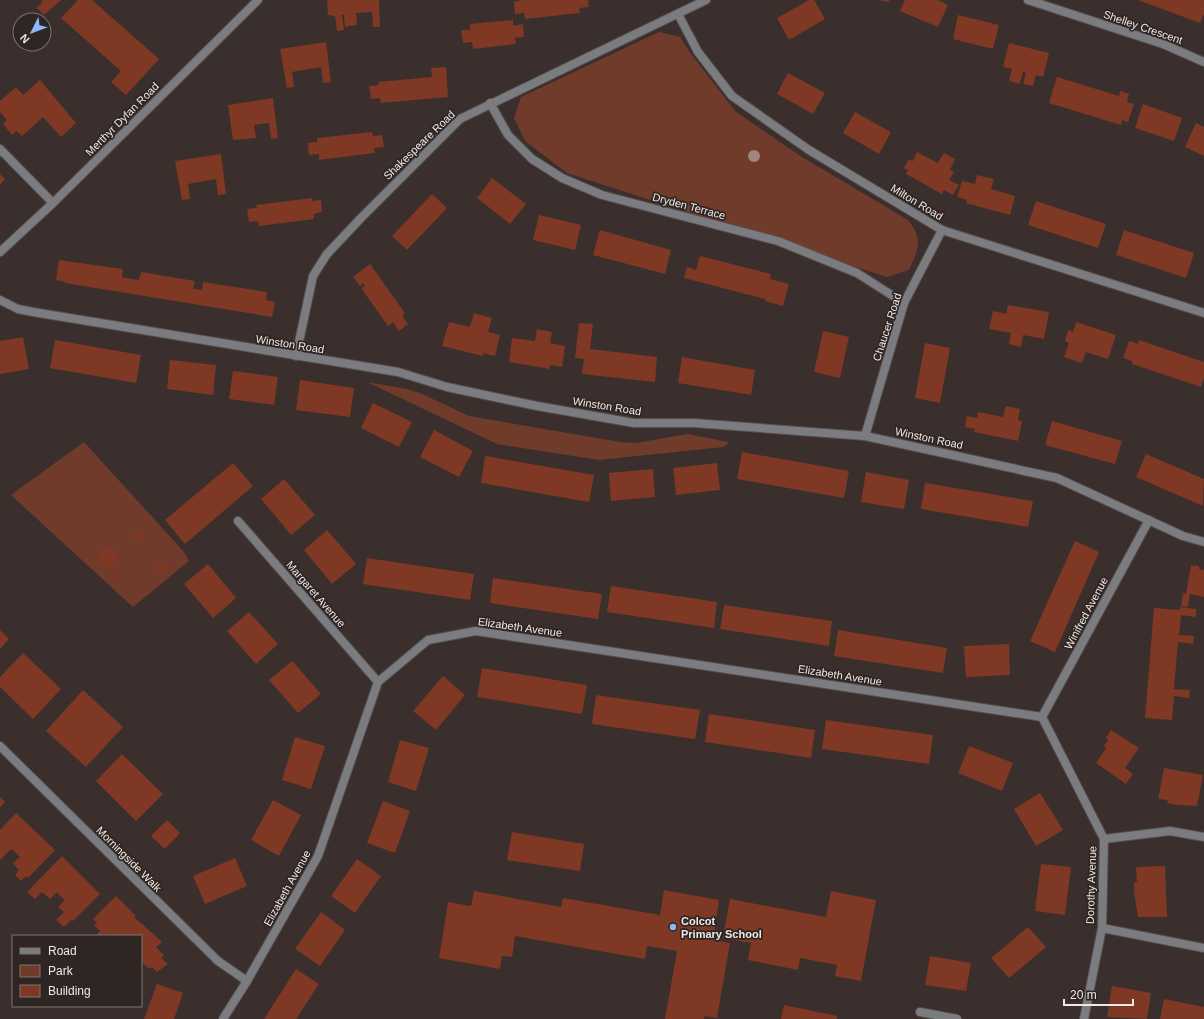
<svg xmlns="http://www.w3.org/2000/svg" width="1204" height="1019" viewBox="0 0 1204 1019" font-family="Arial,sans-serif">
<rect width="100%" height="100%" fill="#3a2f2d"/>
<g fill="#713b2b">
<path d="M659,32L680,37L691,54L736,112L802,157L908,220C924,240 918,249 909,270L887,277L567,173L525,141L514,118L521,97Z"/>
<polygon points="367,382 407,389 420,393 469,416 620,442 636,443 688,434 728,442 728,444 723,447 599,460 497,444"/>
<polygon points="84,442 184,552 189,561 133,607 11,495"/>
</g>
<g fill="#7e3824">
<polygon points="41,0 61,0 44,15 37,8 43,1"/>
<polygon points="78,0 92,0 159,59 126,95 111,82 121,71 61,18"/>
<polygon points="327,0 379,0 380,27 373,27 372,12 356,13 357,25 345,27 344,15 342,15 344,30 337,31 335,16 328,15"/>
<polygon points="522,0 588,0 589,7 579,8 580,13 525,19 524,13 515,14 514,2"/>
<polygon points="809,0 814,0 825,19 789,40 777,18"/>
<polygon points="879,0 889,0 889,2"/>
<polygon points="905,0 938,0 948,5 938,27 900,11"/>
<polygon points="1138,0 1204,0 1204,14 1200,23"/>
<polygon points="958,15 999,25 993,49 953,39"/>
<polygon points="513,20 513,26 523,24 524,37 515,38 516,44 473,49 472,42 463,43 461,30 470,30 470,24"/>
<polygon points="326,42 331,82 323,83 321,67 292,72 294,87 287,88 280,49"/>
<polygon points="1009,43 1049,53 1043,77 1036,75 1033,86 1023,84 1026,73 1023,72 1020,84 1009,81 1012,69 1003,67"/>
<polygon points="446,67 448,97 381,103 380,98 371,99 369,86 379,85 378,82 432,77 431,68"/>
<polygon points="788,73 825,93 813,114 777,94"/>
<polygon points="1057,77 1119,96 1120,91 1129,94 1127,102 1134,104 1128,122 1122,120 1121,125 1049,103"/>
<polygon points="40,80 76,123 61,137 43,117 22,136 16,131 12,135 3,124 7,120 0,112 0,101 16,87 23,95"/>
<polygon points="273,98 278,138 271,139 269,123 254,125 256,138 233,140 228,105"/>
<polygon points="1143,104 1182,118 1174,141 1135,128"/>
<polygon points="855,112 891,132 879,154 843,133"/>
<polygon points="1196,123 1204,127 1204,156 1185,147"/>
<polygon points="372,132 373,136 382,135 384,147 374,148 375,153 319,160 319,154 309,155 308,143 317,142 317,138"/>
<polygon points="917,152 938,163 944,153 955,159 950,170 954,172 949,180 959,185 953,195 944,190 942,194 906,174 908,170 904,168 909,159 913,161"/>
<polygon points="221,154 226,194 218,195 216,179 188,184 190,199 182,200 175,161"/>
<polygon points="0,174 5,179 0,185"/>
<polygon points="977,175 994,179 991,189 1015,196 1010,215 966,203 967,200 957,197 962,181 975,184"/>
<polygon points="492,178 526,204 510,224 477,198"/>
<polygon points="432,194 447,208 407,250 392,236"/>
<polygon points="312,198 312,201 321,200 322,212 314,214 314,219 259,226 258,221 249,222 247,209 257,208 256,205"/>
<polygon points="1036,201 1106,224 1098,248 1028,225"/>
<polygon points="539,215 581,225 575,250 533,240"/>
<polygon points="600,230 671,250 665,274 593,255"/>
<polygon points="1124,230 1194,253 1186,278 1116,255"/>
<polygon points="700,256 771,274 770,279 789,284 783,306 765,301 765,299 684,278 687,267 696,270"/>
<polygon points="59,260 123,269 122,277 131,279 139,280 141,272 195,281 193,289 202,290 203,282 267,292 266,300 275,302 272,317 65,283 65,282 56,280"/>
<polygon points="370,264 405,313 402,316 408,324 399,331 393,322 388,326 361,288 365,286 363,283 360,286 353,277"/>
<polygon points="1008,305 1049,312 1044,339 1023,335 1021,347 1009,344 1011,333 989,329 993,311 1006,314"/>
<polygon points="474,313 492,318 488,332 500,335 495,356 483,353 483,356 442,346 449,322 470,327"/>
<polygon points="1076,322 1116,335 1108,359 1086,352 1082,363 1064,357 1069,343 1065,341 1068,330 1073,332"/>
<polygon points="579,323 593,324 590,349 657,357 655,382 582,374 584,359 575,358"/>
<polygon points="537,329 552,332 550,343 565,346 562,367 550,365 550,369 509,362 512,338 535,341"/>
<polygon points="823,331 849,337 840,378 814,372"/>
<polygon points="23,337 29,369 0,374 0,341"/>
<polygon points="55,340 141,355 136,383 50,368"/>
<polygon points="1139,340 1204,362 1204,378 1201,387 1132,364 1132,361 1123,358 1129,341 1138,344"/>
<polygon points="925,343 950,348 940,403 915,398"/>
<polygon points="682,357 755,370 751,395 678,383"/>
<polygon points="170,360 216,365 213,395 167,389"/>
<polygon points="233,371 278,377 274,405 229,399"/>
<polygon points="300,380 354,388 350,417 296,410"/>
<polygon points="373,403 412,422 399,447 361,428"/>
<polygon points="1006,406 1020,409 1018,420 1022,421 1018,441 974,432 975,429 965,427 967,416 977,418 978,412 1003,417"/>
<polygon points="1052,421 1122,441 1115,464 1045,445"/>
<polygon points="434,430 473,451 459,477 420,457"/>
<polygon points="742,452 849,471 844,498 737,479"/>
<polygon points="1146,454 1204,479 1203,506 1136,477"/>
<polygon points="485,456 594,475 589,502 481,483"/>
<polygon points="233,463 253,486 185,544 165,520"/>
<polygon points="717,463 720,490 676,495 673,468"/>
<polygon points="653,469 655,497 611,501 609,473"/>
<polygon points="866,472 909,480 904,509 861,502"/>
<polygon points="284,479 315,515 291,535 261,499"/>
<polygon points="925,483 1033,501 1028,527 921,509"/>
<polygon points="140,530 144,536 137,540 133,534"/>
<polygon points="327,530 356,564 332,584 304,550"/>
<polygon points="1075,541 1099,552 1055,652 1030,641"/>
<circle cx="108" cy="558" r="10"/>
<polygon points="367,558 474,574 470,600 363,584"/>
<polygon points="156,563 167,563 166,572 156,571"/>
<polygon points="208,564 236,598 213,618 184,584"/>
<polygon points="1191,565 1199,566 1199,569 1204,570 1204,597 1190,594 1188,607 1181,606 1183,593 1186,594"/>
<polygon points="493,578 602,594 598,619 490,603"/>
<polygon points="611,586 717,602 714,628 607,612"/>
<polygon points="724,605 832,621 829,646 720,629"/>
<polygon points="1180,607 1196,609 1196,617 1181,615 1179,635 1194,636 1193,644 1178,642 1174,689 1190,690 1189,698 1174,696 1172,720 1145,718 1154,608 1180,610"/>
<polygon points="249,612 278,644 256,664 227,631"/>
<polygon points="0,630 9,639 0,649"/>
<polygon points="838,630 947,648 943,673 834,656"/>
<polygon points="1009,644 1010,675 966,677 964,646"/>
<polygon points="23,653 61,689 33,719 0,687 0,677"/>
<polygon points="292,661 321,694 298,713 269,680"/>
<polygon points="482,668 587,685 582,714 477,697"/>
<polygon points="443,676 465,695 436,730 413,711"/>
<polygon points="83,690 123,727 86,767 46,731"/>
<polygon points="596,695 700,710 695,739 592,724"/>
<polygon points="709,714 815,730 811,758 705,742"/>
<polygon points="826,720 933,735 929,764 822,749"/>
<polygon points="1111,730 1139,748 1125,768 1133,774 1126,784 1096,763 1106,748 1104,746 1108,740 1106,738"/>
<polygon points="295,737 325,746 311,789 282,780"/>
<polygon points="400,740 429,748 416,791 388,782"/>
<polygon points="969,746 1013,763 1002,791 958,773"/>
<polygon points="122,754 163,794 136,821 96,781"/>
<polygon points="1164,768 1203,775 1197,806 1177,805 1167,803 1168,800 1158,799"/>
<polygon points="1040,793 1063,830 1036,846 1014,809"/>
<polygon points="0,797 5,802 0,807"/>
<polygon points="273,800 301,815 279,856 251,840"/>
<polygon points="383,801 410,811 395,853 367,843"/>
<polygon points="16,813 55,850 28,878 26,876 21,881 15,875 19,870 13,863 20,857 15,852 11,849 0,860 0,830"/>
<polygon points="167,820 180,833 165,849 151,836"/>
<polygon points="512,832 584,844 580,871 507,860"/>
<polygon points="62,856 100,894 73,921 71,920 64,927 56,920 64,912 58,907 65,900 60,896 57,892 50,899 42,892 35,899 27,892"/>
<polygon points="235,858 247,886 205,904 193,876"/>
<polygon points="357,859 381,876 355,913 331,896"/>
<polygon points="1041,864 1071,867 1065,915 1035,911"/>
<polygon points="1165,866 1167,917 1138,917 1134,892 1134,882 1137,882 1136,867"/>
<polygon points="664,890 719,900 713,940 730,943 717,1018 705,1016 704,1019 665,1019 677,951 647,946 645,959 515,936 512,957 502,956 500,969 439,958 448,902 471,906 474,891 561,907 563,898 660,915"/>
<polygon points="831,891 876,900 861,981 835,976 837,965 800,958 798,970 748,960 751,943 723,938 730,899 826,917"/>
<polygon points="116,896 136,916 134,917 162,942 156,947 164,955 161,958 168,964 157,972 152,967 150,969 141,962 141,936 106,936 108,934 107,933 104,936 99,936 97,934 100,931 94,925 97,923 93,919"/>
<polygon points="321,912 345,930 320,966 295,949"/>
<polygon points="1028,927 1046,947 1009,978 991,958"/>
<polygon points="930,956 971,963 966,991 925,985"/>
<polygon points="296,969 319,984 296,1019 264,1019"/>
<polygon points="157,984 183,993 174,1019 144,1019"/>
<polygon points="1112,986 1151,993 1147,1019 1107,1017"/>
<polygon points="1164,999 1204,1007 1204,1019 1160,1019"/>
<polygon points="784,1005 837,1016 837,1019 781,1019"/>
</g>
<g fill="none" stroke-linecap="round" stroke-linejoin="round">
<defs>
<g id="service">
<polyline points="0,149 53,203"/>
<polyline points="1102,928 1204,948"/>
</g>
<g id="minor">
<polyline points="1028,0 1163,44 1204,62"/>
<polyline points="678,14 698,52 732,96 809,150 942,230 1204,313"/>
<polyline points="490,103 508,135 532,159 562,178 602,195 778,241 857,273 904,303"/>
<polyline points="0,300 18,309 33,312 398,372 447,387 537,406 634,423 694,423 865,436 1057,478 1183,536 1204,542"/>
<polyline points="296,356 313,276 327,254 361,218 460,119 706,0"/>
<polyline points="865,436 904,303 942,230"/>
<polyline points="238,521 378,682"/>
<polyline points="1042,717 1104,839 1102,928 1084,1019"/>
<polyline points="1042,717 1149,520"/>
<polyline points="0,746 218,961 247,981"/>
<polyline points="1104,839 1170,831 1204,837"/>
<polyline points="920,1012 957,1019"/>
<polyline points="223,1019 247,981 318,856 378,682 428,640 476,631 1042,717"/>
</g>
<polyline id="tertiary" points="0,252 53,203 258,0"/>
</defs>
<use href="#service" stroke="#574d4b" stroke-width="10"/>
<use href="#minor" stroke="#574d4b" stroke-width="10"/>
<use href="#tertiary" stroke="#574d4b" stroke-width="10"/>
<use href="#service" stroke="#7a7c80" stroke-width="8"/>
<use href="#minor" stroke="#7a7c80" stroke-width="8"/>
<use href="#tertiary" stroke="#7a7c80" stroke-width="8"/>
</g>
<circle fill="#a1847c" cx="754" cy="156" r="6"/>
<circle fill="#8db9fc" stroke="#2f2623" stroke-width="1.5" cx="673" cy="927" r="4"/>
<g text-anchor="middle" dominant-baseline="central" stroke-width="3.5" stroke-linejoin="round" paint-order="stroke">
<g font-size="11" fill="#efe8e6" stroke="#2f2623">
<text transform="translate(1143 27) rotate(19)">Shelley Crescent</text>
<text transform="translate(122 119) rotate(-45)">Merthyr Dyfan Road</text>
<text transform="translate(419 145) rotate(-44)">Shakespeare Road</text>
<text transform="translate(917 202) rotate(31)">Milton Road</text>
<text transform="translate(689 206) rotate(15)">Dryden Terrace</text>
<text transform="translate(887 327) rotate(-72)">Chaucer Road</text>
<text transform="translate(290 344) rotate(9)">Winston Road</text>
<text transform="translate(607 406) rotate(9)">Winston Road</text>
<text transform="translate(929 438) rotate(12)">Winston Road</text>
<text transform="translate(316 594) rotate(49)">Margaret Avenue</text>
<text transform="translate(1086 613) rotate(-62)">Winifred Avenue</text>
<text transform="translate(520 627) rotate(8)">Elizabeth Avenue</text>
<text transform="translate(840 675) rotate(9)">Elizabeth Avenue</text>
<text transform="translate(129 859) rotate(45)">Morningside Walk</text>
<text transform="translate(1091 885) rotate(-88)">Dorothy Avenue</text>
<text transform="translate(287 888) rotate(-61)">Elizabeth Avenue</text>
</g>
<g font-size="11" font-weight="bold" fill="#efe8e6" stroke="#2f2623" text-anchor="start">
<text x="681" y="921">Colcot<tspan x="681" dy="13">Primary School</tspan></text>
</g>
</g>
<rect x="12" y="935" width="130" height="72" fill="#2f2623" stroke="#7c7471"/>
<rect x="20" y="948" width="20" height="6" fill="#7a7c80" stroke="#7c7471"/>
<text x="48" y="955" font-size="12" fill="#efe8e6">Road</text>
<rect x="20" y="965" width="20" height="12" fill="#713b2b" stroke="#7c7471"/>
<text x="48" y="975" font-size="12" fill="#efe8e6">Park</text>
<rect x="20" y="985" width="20" height="12" fill="#7e3824" stroke="#7c7471"/>
<text x="48" y="995" font-size="12" fill="#efe8e6">Building</text>
<g transform="translate(32 32) rotate(228)"><circle r="19" fill="#2f2623" stroke="#7c7471"/>
<path d="M0-3L7 15L0 10L-7 15Z" fill="#8db9fc"/>
<text y="-6" font-size="11" font-weight="bold" text-anchor="middle" fill="#efe8e6">N</text>
</g>
<path d="M1064 999v6h69v-6" fill="none" stroke="#efe8e6" stroke-width="2"/>
<text x="1070" y="999" font-size="12" fill="#efe8e6" stroke="#2f2623" stroke-width="3" paint-order="stroke">20 m</text>
</svg>
